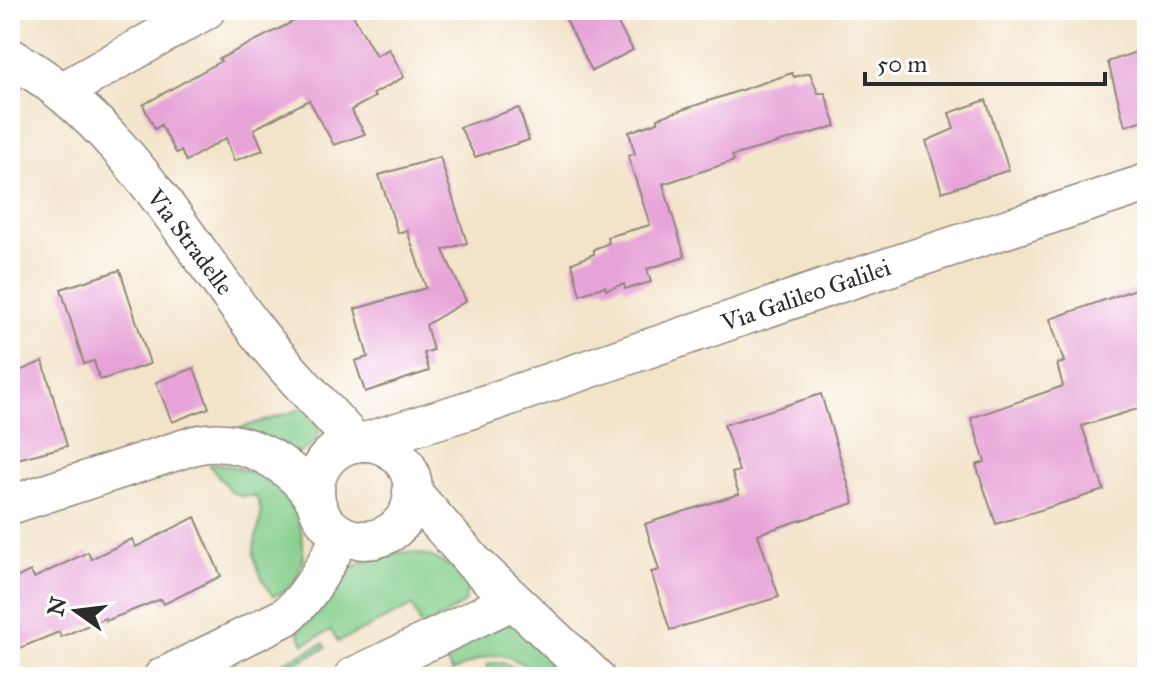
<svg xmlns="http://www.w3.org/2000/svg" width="1157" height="687" viewBox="0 0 1157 687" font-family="'IM FELL Great Primer',serif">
<rect width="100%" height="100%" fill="#fff"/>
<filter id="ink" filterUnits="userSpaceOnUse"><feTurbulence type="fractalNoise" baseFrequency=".0125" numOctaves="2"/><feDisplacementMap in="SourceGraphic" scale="16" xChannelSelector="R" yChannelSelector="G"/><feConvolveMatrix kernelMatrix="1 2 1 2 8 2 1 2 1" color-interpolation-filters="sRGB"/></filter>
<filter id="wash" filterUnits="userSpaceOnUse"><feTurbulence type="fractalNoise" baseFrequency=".006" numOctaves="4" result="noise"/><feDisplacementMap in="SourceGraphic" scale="32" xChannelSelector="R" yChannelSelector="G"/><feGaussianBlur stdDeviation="1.8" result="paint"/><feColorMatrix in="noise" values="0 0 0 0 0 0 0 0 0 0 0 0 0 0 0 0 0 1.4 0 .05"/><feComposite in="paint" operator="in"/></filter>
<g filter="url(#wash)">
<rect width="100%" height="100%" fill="#f3e3c8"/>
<g fill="#84ce8b" stroke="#587c5b" stroke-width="2">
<path d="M305,408L320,432C313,445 308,451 293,454L237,429Z"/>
<path d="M216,463C235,467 266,474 280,488C306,514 318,583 273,596C265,585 255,567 254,554C253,533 269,515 255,496H241L231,492L209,465Z"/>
<path d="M405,552C431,553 451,563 468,583L465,603L422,628L412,606L338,642L331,630L304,644L297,630L351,567L377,557Z"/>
<path d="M506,623L514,625L553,659L537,676C501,645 491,653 452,672L441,651Z"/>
<polygon points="324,643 326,648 266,677 252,677"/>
<polygon points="499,662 507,664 527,677 489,677 486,669 488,664"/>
</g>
<g id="blocks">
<g fill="#e7a2d7">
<polygon points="316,10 350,10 376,56 389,49 404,77 373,94 375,97 351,110 365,134 334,145 309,100 254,129 263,150 234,161 226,138 186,161 181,151 176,153 161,125 155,129 143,105 221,61 219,59"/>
<polygon points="561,10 610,10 633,50 592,71"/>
<polygon points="1147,48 1147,119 1125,126 1108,62"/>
<polygon points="792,73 794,77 810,73 818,93 825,93 836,126 732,156 734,161 663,184 685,257 647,269 651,282 625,289 624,284 606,290 605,286 580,295 572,263 594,254 594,249 609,243 607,237 650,225 628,156 635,154 629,132 658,122 658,118"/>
<polygon points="986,100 1009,170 942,192 926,141 954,129 949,113"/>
<polygon points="519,108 529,140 475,157 460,127"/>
<polygon points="440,157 467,243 443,250 466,301 426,325 433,350 424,353 429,371 365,392 355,361 368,357 355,309 426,288 407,230 398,233 379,175"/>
<polygon points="120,270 150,364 100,380 94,361 84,364 61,289"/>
<polygon points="1147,285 1147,406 1082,426 1104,490 996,524 976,465 985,462 971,418 1063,386 1057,364 1064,362 1050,319"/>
<polygon points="43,361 67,446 10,461 10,375"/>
<polygon points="194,368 209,408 172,422 156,382"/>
<polygon points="821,394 854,503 758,534 779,597 670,630 651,572 659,570 645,524 739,494 732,473 739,471 724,425"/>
<polygon points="195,517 221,576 164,604 161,599 106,621 105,618 61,637 59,632 10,652 10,581 30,571 34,578 88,552 91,559 132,539 136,547"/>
</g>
</g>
</g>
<g filter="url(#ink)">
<use href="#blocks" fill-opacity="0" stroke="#8f877a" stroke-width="2"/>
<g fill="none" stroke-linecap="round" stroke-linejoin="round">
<defs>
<g id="minor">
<path d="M10,57C121,119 182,236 258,333C288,372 323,406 355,443"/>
<polyline points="63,91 206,10"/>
<polyline points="365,442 466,411 834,285 1147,183"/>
<circle cx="364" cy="491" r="49"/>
<polyline points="412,492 474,563 595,677"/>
<path d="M10,505L195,445C241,434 292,462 316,502"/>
<path d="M163,677L285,617C311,596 325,564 342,535"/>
<polyline points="353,677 512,601"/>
</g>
</defs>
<use href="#minor" stroke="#8f877a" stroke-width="41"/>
<use href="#minor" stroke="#fff" stroke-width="38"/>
</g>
</g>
<g text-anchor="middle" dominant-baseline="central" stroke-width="7" stroke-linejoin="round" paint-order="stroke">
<g font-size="24" fill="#2b2b2b" stroke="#fff">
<text transform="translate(190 242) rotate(53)">Via Stradelle</text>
<text transform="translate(806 295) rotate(-19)">Via Galileo Galilei</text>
</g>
</g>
<rect width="1157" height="687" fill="none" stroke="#fff" stroke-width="40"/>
<g transform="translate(76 611) rotate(284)" stroke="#ffffff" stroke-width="6" paint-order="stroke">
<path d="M0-6L14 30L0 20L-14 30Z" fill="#2b2b2b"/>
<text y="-12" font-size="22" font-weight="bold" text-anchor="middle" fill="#2b2b2b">N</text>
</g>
<path d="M865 72v12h240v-12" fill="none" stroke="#2b2b2b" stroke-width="4"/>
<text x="877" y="72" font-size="24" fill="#2b2b2b" stroke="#ffffff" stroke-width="6" paint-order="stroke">50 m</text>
</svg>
